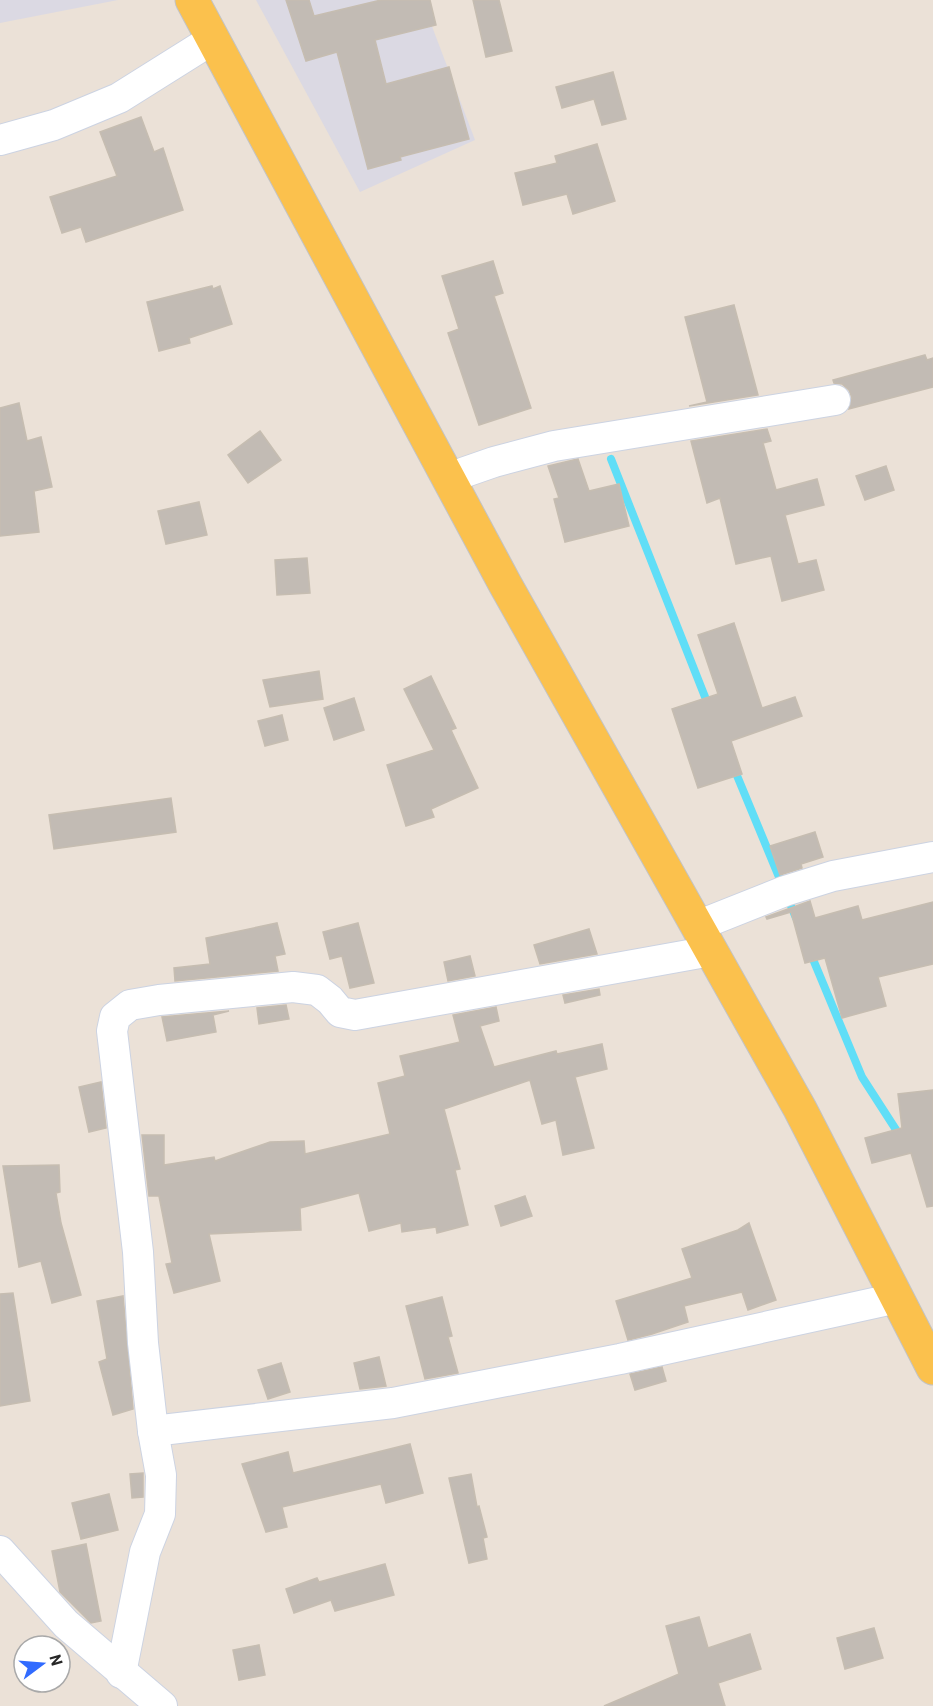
<svg xmlns="http://www.w3.org/2000/svg" width="933" height="1706" viewBox="0 0 933 1706" font-family="Barlow,sans-serif">
<rect width="100%" height="100%" fill="#ebe1d7"/>
<g fill="#dbd9e3">
<polygon points="0,0 118,0 0,23"/>
<polygon points="256,0 422,0 475,140 360,192"/>
</g>
<g fill="none" stroke-linecap="round" stroke-linejoin="round">
<g stroke="#60def7" stroke-width="8">
<polyline points="611,459 709,707"/>
<polyline points="733,766 796,918"/>
<polyline points="810,952 862,1077 902,1139"/>
</g>
</g>
<g fill="#c2bbb4" stroke="#c6bdb1" stroke-width="1.5">
<polygon points="286,0 309,0 314,16 381,0 430,0 436,25 375,40 386,84 449,67 469,139 400,157 401,160 368,169 337,52 306,61"/>
<polygon points="473,0 499,0 512,51 486,57"/>
<polygon points="613,72 626,119 602,125 594,99 562,108 556,87"/>
<polygon points="141,117 154,152 163,148 183,210 86,242 81,227 62,233 50,197 117,176 100,132"/>
<polygon points="597,144 615,201 573,214 567,194 523,205 515,173 557,163 555,156"/>
<polygon points="493,261 503,293 494,296 531,408 479,425 448,333 459,329 442,276"/>
<polygon points="212,286 213,289 220,286 232,324 189,338 190,343 159,351 147,302"/>
<polygon points="734,305 758,395 689,406 707,402 685,317"/>
<polygon points="925,355 927,360 933,358 933,387 849,409 852,398 849,390 842,384 834,383 833,380"/>
<polygon points="19,403 27,441 41,437 52,487 34,491 39,532 0,536 0,408"/>
<polygon points="767,429 771,441 763,443 776,490 817,479 824,505 785,515 798,564 816,560 824,590 782,601 771,556 736,564 720,498 707,503 691,441"/>
<polygon points="260,431 281,460 248,483 228,455"/>
<polygon points="578,459 589,491 619,484 629,526 565,542 554,499 559,498 548,466"/>
<polygon points="886,466 894,490 865,500 856,476"/>
<polygon points="199,502 207,535 166,544 158,511"/>
<polygon points="307,558 310,593 277,595 275,560"/>
<polygon points="734,623 762,708 795,697 802,716 731,741 742,774 698,788 672,709 718,694 698,635"/>
<polygon points="319,671 323,699 270,707 263,680"/>
<polygon points="431,676 456,728 451,730 478,788 431,809 434,817 406,826 387,765 434,750 404,689"/>
<polygon points="354,698 364,730 334,740 324,708"/>
<polygon points="282,715 288,740 265,746 258,721"/>
<polygon points="171,798 176,832 54,849 49,815"/>
<polygon points="815,832 823,857 801,864 802,868 780,875 770,846"/>
<polygon points="810,901 815,918 858,906 862,920 933,902 933,964 878,977 886,1006 842,1018 825,958 805,963 791,912 767,919 766,917"/>
<polygon points="277,923 285,954 275,956 278,971 175,981 174,968 210,964 206,938"/>
<polygon points="358,923 374,983 350,988 342,956 330,959 323,932"/>
<polygon points="589,929 597,954 540,964 534,945"/>
<polygon points="470,956 475,976 448,981 444,962"/>
<polygon points="599,989 600,995 565,1003 563,995"/>
<polygon points="286,1005 289,1019 259,1024 257,1008"/>
<polygon points="496,1007 499,1021 480,1026 494,1067 556,1051 557,1054 602,1044 607,1069 575,1077 594,1148 563,1155 556,1120 542,1124 530,1080 444,1109 460,1169 455,1170 468,1225 437,1233 436,1227 402,1232 401,1223 369,1231 359,1193 300,1208 301,1230 209,1234 220,1281 174,1293 166,1264 172,1263 159,1196 149,1196 142,1135 164,1135 164,1165 214,1157 215,1161 270,1142 304,1141 305,1154 390,1134 378,1083 405,1076 400,1056 460,1042 453,1015"/>
<polygon points="229,1011 213,1015 216,1032 167,1041 162,1017"/>
<polygon points="101,1082 106,1128 89,1132 79,1087"/>
<polygon points="933,1090 933,1206 927,1207 911,1153 872,1163 865,1138 902,1128 898,1094"/>
<polygon points="59,1165 60,1192 56,1193 61,1223 81,1295 52,1303 41,1261 19,1267 3,1166"/>
<polygon points="525,1196 532,1216 501,1226 495,1206"/>
<polygon points="749,1223 776,1300 748,1310 742,1292 684,1306 688,1322 652,1334 628,1340 616,1301 692,1278 682,1249 738,1230"/>
<polygon points="13,1293 30,1401 0,1406 0,1294"/>
<polygon points="123,1296 133,1409 113,1415 99,1362 107,1359 97,1301"/>
<polygon points="442,1297 452,1336 448,1337 458,1373 425,1379 406,1306"/>
<polygon points="379,1357 386,1386 360,1389 354,1363"/>
<polygon points="281,1363 290,1392 268,1399 258,1370"/>
<polygon points="662,1367 666,1381 635,1390 630,1374"/>
<polygon points="410,1444 423,1493 386,1503 381,1484 282,1507 287,1527 266,1532 242,1464 288,1452 293,1473"/>
<polygon points="143,1473 143,1497 132,1498 130,1474"/>
<polygon points="471,1474 477,1507 479,1506 487,1537 483,1538 487,1559 469,1563 449,1478"/>
<polygon points="109,1494 118,1530 81,1539 72,1503"/>
<polygon points="86,1544 101,1621 91,1623 60,1592 52,1551"/>
<polygon points="385,1564 394,1595 335,1611 331,1600 294,1613 286,1589 317,1578 319,1582"/>
<polygon points="699,1617 708,1648 750,1634 761,1669 718,1683 725,1706 604,1706 679,1674 666,1626"/>
<polygon points="874,1628 883,1658 845,1669 837,1638"/>
<polygon points="259,1645 265,1675 239,1680 233,1650"/>
</g>
<g fill="none" stroke-linecap="round" stroke-linejoin="round">
<defs>
<g id="street">
<polyline points="0,140 54,125 119,98 213,39"/>
<polyline points="448,478 494,462 554,446 835,400"/>
<polyline points="697,926 785,891 833,876 933,857"/>
<polyline points="153,1431 393,1403 620,1359 897,1298"/>
<polyline points="0,1551 66,1624 162,1706"/>
<polyline points="121,1673 145,1552 160,1514 161,1475 153,1431 143,1343 138,1252 112,1031 115,1017 130,1005 159,1000 293,987 317,990 330,1000 340,1012 355,1015 711,951"/>
</g>
<polyline id="primary" points="192,0 505,584 800,1109 933,1368"/>
</defs>
<use href="#street" stroke="#ccd3e2" stroke-width="32"/>
<use href="#primary" stroke="#c3c3c3" stroke-width="35"/>
<use href="#street" stroke="#fff" stroke-width="30"/>
<use href="#primary" stroke="#fbc14d" stroke-width="33"/>
</g>
<g transform="translate(42 1664) rotate(74)"><circle r="28" fill="#ffffff" stroke="#a9a9a9" stroke-width="1.5"/>
<path d="M0-4.5L10 22L0 15L-10 22Z" fill="#316bff"/>
<text y="-9" font-size="16" font-weight="bold" text-anchor="middle" fill="#272727">N</text>
</g>
</svg>
